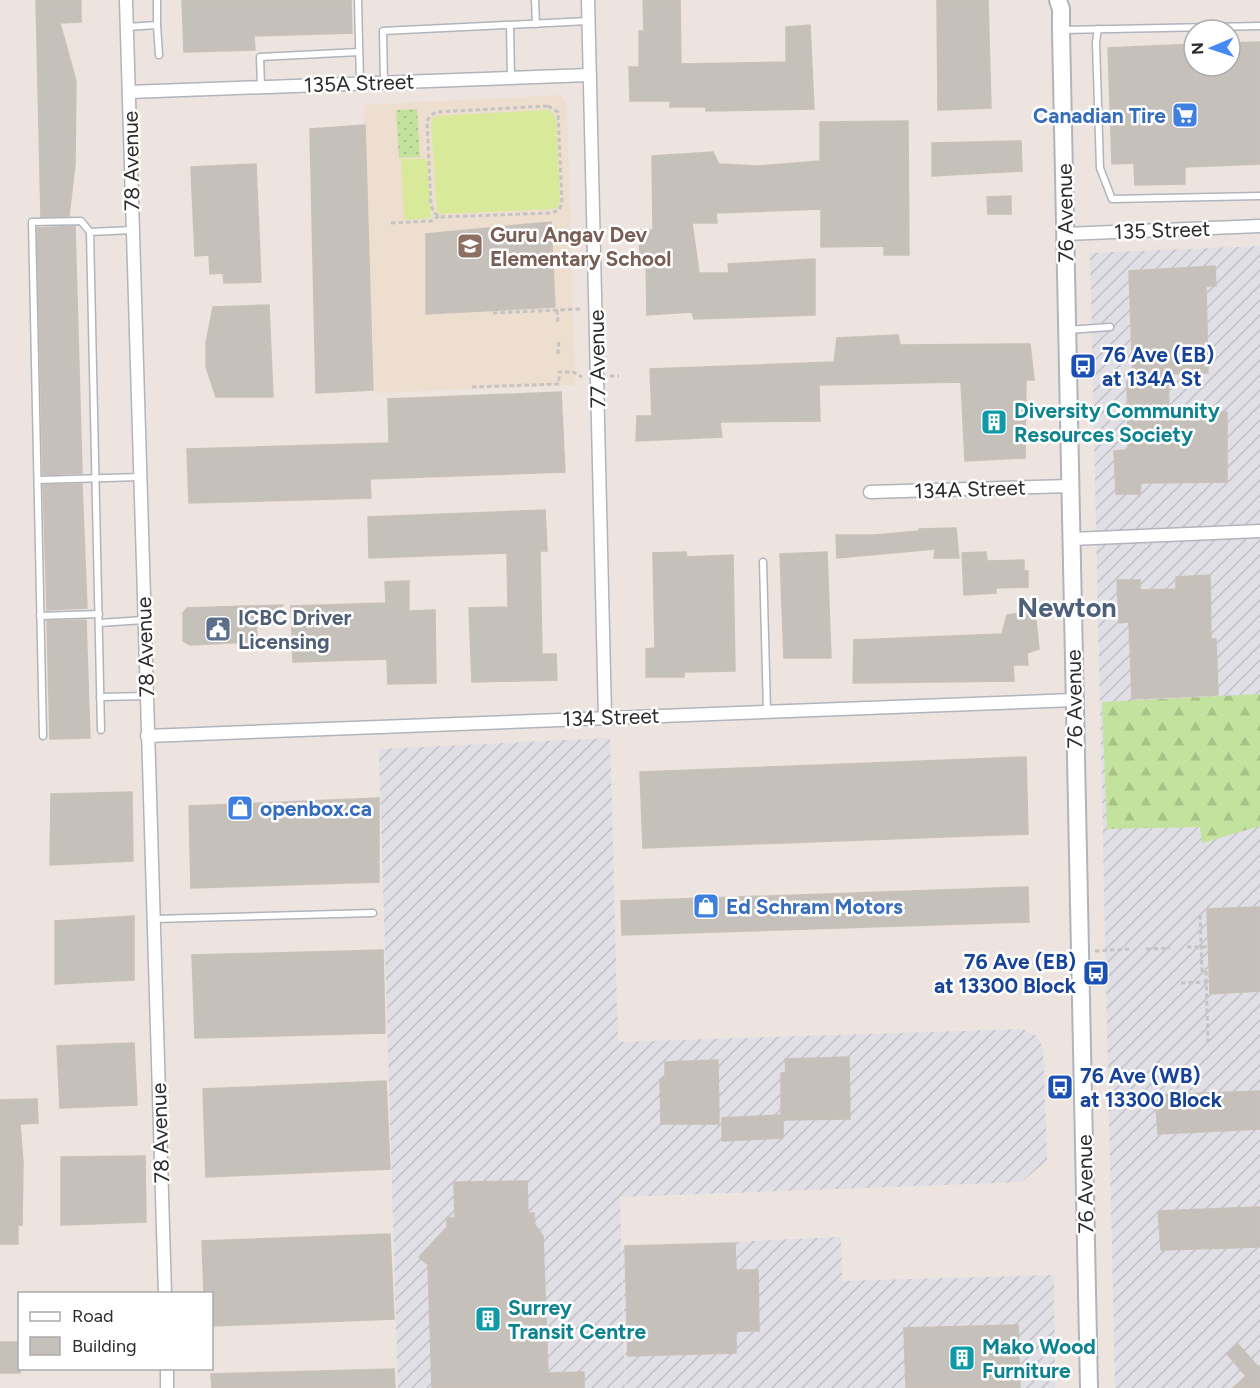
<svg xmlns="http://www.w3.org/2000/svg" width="1260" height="1388" viewBox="0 0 1260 1388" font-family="Figtree,sans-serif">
<defs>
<pattern id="industrial-furrows" width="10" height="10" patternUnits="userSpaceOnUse" patternTransform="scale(1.5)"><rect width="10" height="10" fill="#e0dfe6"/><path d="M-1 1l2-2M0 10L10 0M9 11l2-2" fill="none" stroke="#c0c0c5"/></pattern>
<pattern id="forest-firs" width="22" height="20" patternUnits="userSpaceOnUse" patternTransform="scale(1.5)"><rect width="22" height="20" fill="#c3e29e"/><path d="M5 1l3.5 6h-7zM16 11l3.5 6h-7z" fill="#a8c288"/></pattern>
<pattern id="park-dots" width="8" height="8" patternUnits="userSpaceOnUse" patternTransform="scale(1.5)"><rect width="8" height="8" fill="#c3e29e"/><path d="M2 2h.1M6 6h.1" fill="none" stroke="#a8c288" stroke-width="1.8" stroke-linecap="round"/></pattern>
</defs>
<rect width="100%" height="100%" fill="#ede4df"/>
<g fill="url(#industrial-furrows)">
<polygon points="1260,246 1260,1388 1115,1388 1090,253"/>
<polygon points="610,738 618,1042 1022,1029 1037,1036 1043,1048 1047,1160 1022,1182 620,1197 625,1388 398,1388 379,749"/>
<polygon points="841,1237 842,1281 1054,1275 1055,1388 626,1388 622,1247"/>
</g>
<polygon fill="#eeded0" points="561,95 567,106 575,385 375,393 364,105"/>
<polygon fill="url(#forest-firs)" points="1260,694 1260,826 1202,843 1200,827 1107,829 1102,702"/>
<polygon fill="url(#park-dots)" points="417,109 420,157 399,158 396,110"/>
<g fill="#d8e99a">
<polygon points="548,110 554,114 556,119 560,201 557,208 553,209 441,214 437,211 431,122 435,116"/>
<polygon points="401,159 427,159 431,218 404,220"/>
</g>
<g fill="#c6c0bb" stroke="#c9c0b9" stroke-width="1.5">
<polygon points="36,0 81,0 81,22 60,23 76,81 75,164 69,216 41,217"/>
<polygon points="182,0 351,0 352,33 254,36 255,50 184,52"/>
<polygon points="643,0 680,0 681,64 786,62 786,27 810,25 814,109 706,111 706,107 670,107 670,101 630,101 629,67 639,67 639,31 644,31"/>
<polygon points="937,0 988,0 991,108 938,110"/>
<polygon points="1260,42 1260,164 1185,167 1185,184 1135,185 1134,163 1112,164 1108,48 1194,44 1194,66 1230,66 1230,43"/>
<polygon points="908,121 909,255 884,255 884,246 821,247 821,209 716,213 717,223 692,223 699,273 729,273 728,264 815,259 815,315 694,319 692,312 647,315 646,258 640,258 639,230 653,230 652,156 713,152 719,164 759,166 820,161 820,122"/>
<polygon points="365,125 373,390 316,393 310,129"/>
<polygon points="1021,141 1022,171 932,176 932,143"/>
<polygon points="256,164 261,282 224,283 223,273 210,274 209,255 195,256 191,167"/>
<polygon points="1011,196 1011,214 988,214 987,197"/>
<polygon points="551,222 555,307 426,314 426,234"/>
<polygon points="75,226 82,473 43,475 37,228"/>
<polygon points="1215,266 1216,286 1206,286 1208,373 1168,374 1169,412 1227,412 1227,482 1141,483 1140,494 1116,494 1114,451 1128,450 1127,381 1133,381 1129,271"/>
<polygon points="269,305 273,397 216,397 206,367 206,343 213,307"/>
<polygon points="898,335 900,345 1030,344 1034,380 1026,380 1025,458 965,461 961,382 819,385 820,421 720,422 722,437 636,441 637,416 652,416 650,369 834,362 837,338"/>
<polygon points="561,392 565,472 370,479 371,498 189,503 187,449 389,443 388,399"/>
<polygon points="82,484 87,608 47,610 43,485"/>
<polygon points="545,510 547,551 540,551 542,654 556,654 557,680 472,682 469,608 508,607 507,553 369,558 368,517"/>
<polygon points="956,528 959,558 934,558 935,549 837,558 836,535 876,535 919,531 919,529"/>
<polygon points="686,552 687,557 733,555 735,671 684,672 684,677 646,677 646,649 655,648 653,553"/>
<polygon points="827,552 831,658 784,658 780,554"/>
<polygon points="986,552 987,561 1024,560 1024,571 1028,571 1028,587 996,588 996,593 964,595 962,553"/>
<polygon points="1210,575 1211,639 1216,639 1218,695 1132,699 1129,622 1119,623 1117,580 1140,580 1140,590 1176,589 1176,577"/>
<polygon points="409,581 409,611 435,610 436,683 388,684 387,659 293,662 291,606 386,603 385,582"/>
<polygon points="283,605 266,622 256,622 257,638 252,642 190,645 183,641 183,613 187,608"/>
<polygon points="1035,611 1039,649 1027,653 1028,665 1013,665 1014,681 853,683 854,640 1002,634 1007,615"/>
<polygon points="86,620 90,738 50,739 47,621"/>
<polygon points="1026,757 1028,834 643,848 640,772"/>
<polygon points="132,792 133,861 50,865 51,794"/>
<polygon points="379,798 379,882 191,888 189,806"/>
<polygon points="1028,887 1029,922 622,935 621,901"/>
<polygon points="1260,907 1260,991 1210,994 1207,909"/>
<polygon points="134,916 134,980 55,984 55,921"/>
<polygon points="383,950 385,1033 195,1038 192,955"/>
<polygon points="134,1043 137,1105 60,1108 57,1046"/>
<polygon points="849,1057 850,1119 783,1120 783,1138 722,1141 722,1118 781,1115 781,1073 786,1072 785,1059"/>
<polygon points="718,1060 719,1124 661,1124 660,1079 665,1077 665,1062"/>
<polygon points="386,1081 390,1169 206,1177 203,1089"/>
<polygon points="1260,1091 1260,1129 1158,1134 1155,1095"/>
<polygon points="37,1099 38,1123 20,1124 23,1163 22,1225 18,1225 18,1244 0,1244 0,1100"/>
<polygon points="145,1156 146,1222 61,1225 61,1157"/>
<polygon points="527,1181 528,1213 534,1213 535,1225 543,1236 548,1373 584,1372 584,1388 432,1388 428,1265 419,1257 447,1227 447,1218 455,1218 454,1182"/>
<polygon points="1260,1207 1260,1247 1161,1250 1158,1211"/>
<polygon points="390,1234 394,1319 212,1326 212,1293 204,1293 202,1241"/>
<polygon points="735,1243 736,1270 758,1270 759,1331 736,1331 736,1353 628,1356 625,1246"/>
<polygon points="1018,1325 1020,1388 906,1388 904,1328"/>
<rect x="0" y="1342" width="20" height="31"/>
<polygon points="1238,1344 1260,1369 1260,1388 1233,1388 1246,1376 1227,1354"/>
<polygon points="394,1369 395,1388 212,1388 211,1374"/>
</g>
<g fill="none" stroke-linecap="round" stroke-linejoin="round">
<defs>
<g id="lane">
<polyline points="358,0 360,83"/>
<polyline points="535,0 536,24"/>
<polyline points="157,25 159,55"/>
<polyline points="510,26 511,78"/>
<polyline points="127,27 157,25 157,0"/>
<polyline points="1098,29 1096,42 1100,168 1112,199 1260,196"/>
<polyline points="1063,30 1260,26"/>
<polyline points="384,83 383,31 588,21"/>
<polyline points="261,87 260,57 359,52"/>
<polyline points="1067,330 1110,327"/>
<polyline points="38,480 140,477"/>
<polyline points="763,562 767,711"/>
<polyline points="40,616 99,614"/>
<polyline points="99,623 144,620"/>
<polyline points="100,697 146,696"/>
<polyline points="101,730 90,232 132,230"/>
<polyline points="43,736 32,222 81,221 90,232"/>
<polyline points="154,919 373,913"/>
</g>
<g id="street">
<polyline points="126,0 165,1294"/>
<polyline points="588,0 605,717"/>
<polyline points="129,92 590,75"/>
<polyline points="1065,234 1260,226"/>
<polyline points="870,492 1070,486"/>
<polyline points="1071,539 1260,531"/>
<polyline points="147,736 1074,700"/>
<polyline points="167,1368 167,1388"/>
</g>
<polyline id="secondary" points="1058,0 1061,9 1061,30 1089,1388"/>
</defs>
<use href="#lane" stroke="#b0b4bc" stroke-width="9"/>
<use href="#street" stroke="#b0b4bc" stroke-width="15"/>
<use href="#secondary" stroke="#b0b4bc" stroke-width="20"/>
<g stroke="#c4c4c4" stroke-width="3" stroke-dasharray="4.5 3" stroke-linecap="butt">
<polygon points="548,106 558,112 562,204 559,210 551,213 441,217 434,213 431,205 427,121 431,115 436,112"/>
<polyline points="391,223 431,221 439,216"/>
<polyline points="557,310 558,324"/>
<polyline points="493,313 580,309"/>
<polyline points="558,354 559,341"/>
<polyline points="610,376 619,376"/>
<polyline points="472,387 559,384 559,372 573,372 582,377"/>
<polyline points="1200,915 1202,972 1206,972 1208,1042"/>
<polyline points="1187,947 1208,947"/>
<polyline points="1146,949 1170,948"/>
<polyline points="1095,951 1129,949"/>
<polyline points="1181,983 1206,982"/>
</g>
<use href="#lane" stroke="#fff" stroke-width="6"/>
<use href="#street" stroke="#fff" stroke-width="12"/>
<use href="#secondary" stroke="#fff" stroke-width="16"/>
</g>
<defs>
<symbol id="supermarket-square" viewBox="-11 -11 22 22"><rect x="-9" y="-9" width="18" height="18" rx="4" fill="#3f7fe0" stroke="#fff"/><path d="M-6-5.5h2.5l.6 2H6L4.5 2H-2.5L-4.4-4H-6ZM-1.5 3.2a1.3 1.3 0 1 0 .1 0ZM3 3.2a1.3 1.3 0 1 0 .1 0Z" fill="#fff"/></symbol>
<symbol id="school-square" viewBox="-11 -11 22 22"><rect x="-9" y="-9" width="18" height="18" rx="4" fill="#8d6e63" stroke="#fff"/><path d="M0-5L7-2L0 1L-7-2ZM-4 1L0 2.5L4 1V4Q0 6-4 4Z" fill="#fff"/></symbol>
<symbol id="bus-square" viewBox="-11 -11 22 22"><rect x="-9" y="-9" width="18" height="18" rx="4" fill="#1a4fb4" stroke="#fff"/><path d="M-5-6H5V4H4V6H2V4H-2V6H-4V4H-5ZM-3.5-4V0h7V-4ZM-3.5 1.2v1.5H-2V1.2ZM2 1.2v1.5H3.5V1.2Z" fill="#fff"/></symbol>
<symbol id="building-square" viewBox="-11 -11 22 22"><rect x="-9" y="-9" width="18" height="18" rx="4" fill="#0f9aa8" stroke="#fff"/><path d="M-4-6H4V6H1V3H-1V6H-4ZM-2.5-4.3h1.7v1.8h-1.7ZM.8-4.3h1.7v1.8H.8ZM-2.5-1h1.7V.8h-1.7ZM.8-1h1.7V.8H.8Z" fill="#fff"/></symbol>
<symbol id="civic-square" viewBox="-11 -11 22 22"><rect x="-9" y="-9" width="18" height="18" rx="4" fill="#5c6f8a" stroke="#fff"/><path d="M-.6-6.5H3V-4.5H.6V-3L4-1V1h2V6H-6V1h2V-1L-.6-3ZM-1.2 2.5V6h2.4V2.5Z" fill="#fff"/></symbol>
<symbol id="shop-square" viewBox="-11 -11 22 22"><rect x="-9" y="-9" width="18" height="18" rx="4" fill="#3f7fe0" stroke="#fff"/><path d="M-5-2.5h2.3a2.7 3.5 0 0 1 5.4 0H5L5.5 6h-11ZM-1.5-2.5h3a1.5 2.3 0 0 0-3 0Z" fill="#fff"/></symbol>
</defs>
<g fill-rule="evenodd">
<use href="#supermarket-square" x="1170" y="100" width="30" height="30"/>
<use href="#school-square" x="455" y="231" width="30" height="30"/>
<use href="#bus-square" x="1068" y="351" width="30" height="30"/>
<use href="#building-square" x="979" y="407" width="30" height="30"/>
<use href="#civic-square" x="203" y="614" width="30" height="30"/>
<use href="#shop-square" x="225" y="793" width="30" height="30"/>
<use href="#shop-square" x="691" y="891" width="30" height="30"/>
<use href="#bus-square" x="1081" y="958" width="30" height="30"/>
<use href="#bus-square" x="1045" y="1072" width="30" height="30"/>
<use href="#building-square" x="473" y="1304" width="30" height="30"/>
<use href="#building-square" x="947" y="1343" width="30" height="30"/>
</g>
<g text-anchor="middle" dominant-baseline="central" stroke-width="5" stroke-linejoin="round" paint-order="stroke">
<g font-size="21" fill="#2c2c2c" stroke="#fff">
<text transform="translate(359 83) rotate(-2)">135A Street</text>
<text transform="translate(131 161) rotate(-91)">78 Avenue</text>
<text transform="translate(1065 213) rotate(-91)">76 Avenue</text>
<text transform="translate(1162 230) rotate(-2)">135 Street</text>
<text transform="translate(597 359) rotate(-91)">77 Avenue</text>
<text transform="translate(970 489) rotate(-2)">134A Street</text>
<text transform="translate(145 647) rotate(-92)">78 Avenue</text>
<text transform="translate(1074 699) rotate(-91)">76 Avenue</text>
<text transform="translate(611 717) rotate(-2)">134 Street</text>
<text transform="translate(160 1133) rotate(-92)">78 Avenue</text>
<text transform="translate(1085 1184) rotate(-91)">76 Avenue</text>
</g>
<g font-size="21" font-weight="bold" fill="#366cbe" stroke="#fff" text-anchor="start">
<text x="1166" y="115" text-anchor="end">Canadian Tire</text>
<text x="260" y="808">openbox.ca</text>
<text x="726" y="906">Ed Schram Motors</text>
</g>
<g font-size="21" font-weight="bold" fill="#785e54" stroke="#fff" text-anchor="start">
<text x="490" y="234">Guru Angav Dev<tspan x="490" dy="24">Elementary School</tspan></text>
</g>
<g font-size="21" font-weight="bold" fill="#164399" stroke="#fff" text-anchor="start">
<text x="1102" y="354">76 Ave (EB)<tspan x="1102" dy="24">at 134A St</tspan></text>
<text x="1076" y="961" text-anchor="end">76 Ave (EB)<tspan x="1076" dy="24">at 13300 Block</tspan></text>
<text x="1080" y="1075">76 Ave (WB)<tspan x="1080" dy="24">at 13300 Block</tspan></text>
</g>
<g font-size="21" font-weight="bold" fill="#0d838f" stroke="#fff" text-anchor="start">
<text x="1014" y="410">Diversity Community<tspan x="1014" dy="24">Resources Society</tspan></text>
<text x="508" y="1307">Surrey<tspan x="508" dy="24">Transit Centre</tspan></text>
<text x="982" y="1346">Mako Wood<tspan x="982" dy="24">Furniture</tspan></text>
</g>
<g font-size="21" font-weight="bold" fill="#4e5e75" stroke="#fff" text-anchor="start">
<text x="238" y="617">ICBC Driver<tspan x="238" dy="24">Licensing</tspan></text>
</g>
<g font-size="27" font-weight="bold" fill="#4d607c" stroke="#fff">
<text x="1067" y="607">Newton</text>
</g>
</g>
<rect x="18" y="1292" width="195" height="78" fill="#ffffff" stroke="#ababab" stroke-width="1.5"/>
<rect x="30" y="1312" width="30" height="9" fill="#ffffff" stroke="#ababab" stroke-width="1.5"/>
<text x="72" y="1322" font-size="18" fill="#2c2c2c">Road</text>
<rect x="30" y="1337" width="30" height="18" fill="#c6c0bb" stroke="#ababab" stroke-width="1.5"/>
<text x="72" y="1352" font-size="18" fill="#2c2c2c">Building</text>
<g transform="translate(1212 48) rotate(268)"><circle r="28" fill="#ffffff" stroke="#ababab" stroke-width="1.5"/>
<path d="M0-4.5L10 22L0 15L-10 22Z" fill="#458af5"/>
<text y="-9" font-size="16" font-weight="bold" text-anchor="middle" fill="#2c2c2c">N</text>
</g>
</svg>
